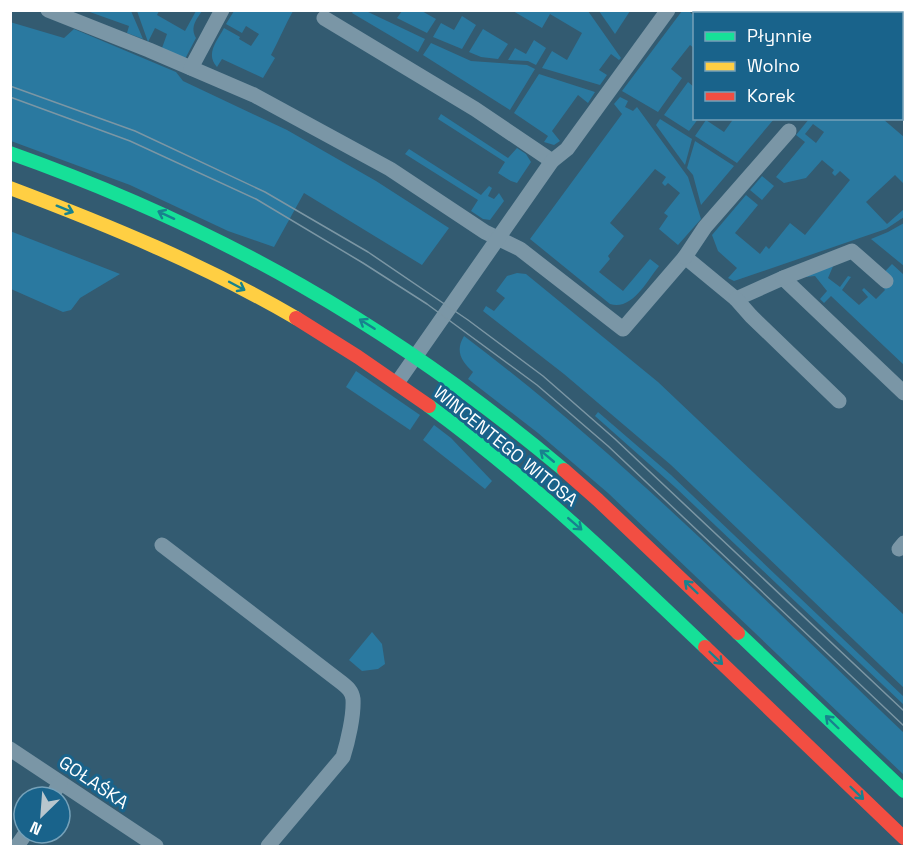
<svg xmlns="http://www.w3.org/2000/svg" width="915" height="857" viewBox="0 0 915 857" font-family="'Space Grotesk',sans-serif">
<rect width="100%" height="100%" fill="#335b71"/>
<g fill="#2a79a0" fill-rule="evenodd">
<polygon points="354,10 366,11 425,39 418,52 352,13"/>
<polygon points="420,10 436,19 427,33 397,18 402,11"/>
<polygon points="87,11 131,11 143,39 127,33 129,26"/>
<path d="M137,11H159L157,15L185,31L196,11H202C196,20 190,27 196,38L185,59L162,48L167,34L155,28L148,42Z"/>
<path d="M234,11H293C285,25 279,40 271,55L275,58L263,78L222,59L217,67C205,54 217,41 224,28L240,37L239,39L251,46L259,34L246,26L242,33L226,24Z"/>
<polygon points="513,11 588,11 621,58 619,60 611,54 599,70 607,75 600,85 542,68 552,51 567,60 582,33 550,14 542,28"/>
<polygon points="599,11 630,11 615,34"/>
<polygon points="682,11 689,11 694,16 694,48 690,45 671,69 682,78 658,112 622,91"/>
<polygon points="462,16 476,25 462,49 433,37 441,23 454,30"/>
<polygon points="10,22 64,38 74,29 176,72 183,81 287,130 376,181 449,228 422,265 304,193 274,247 228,231 130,185 11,141"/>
<polygon points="483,29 508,44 498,59 481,57 469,52"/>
<polygon points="534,40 546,48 536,65 528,61 508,60 515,48 526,54"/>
<polygon points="431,43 471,61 527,65 535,69 510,110 423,55"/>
<polygon points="539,74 595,92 588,103 578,95 552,131 560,141 554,145 544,142 548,136 514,113"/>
<polygon points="688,82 694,87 694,101 693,104 694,106 694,118 698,119 689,131 664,115"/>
<path d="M620,97L628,101L625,107L633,111L637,107L688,177L701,219L678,245L659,229L668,216L664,213L680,193L668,183L665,186L662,183L666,177L655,169L610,223L624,236L608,256L610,259L599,272L623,291L650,259L659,266C647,281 632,311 610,304L530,239L622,114L614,104Z"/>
<polygon points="441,114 508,158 517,148 526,154 531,162 517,183 511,181 498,173 505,162 438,119"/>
<polygon points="734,118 774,119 737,163 695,136 706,120 724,132"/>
<polygon points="660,119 692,139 685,165 656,125"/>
<path d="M809,119H883L904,137V184L895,175L866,202L887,224L904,209V217L886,229L737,280L734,281L728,278L737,268L718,251L712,235L746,195L758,205L735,233L760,254L766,246L769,249L790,223L805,235L850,180L840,171L835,176L832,173L834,170L822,160L806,178L784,183L776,177L805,142L796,135ZM813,124L824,132L816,143L805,134Z"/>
<polygon points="695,141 734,166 701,205 693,175 687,168"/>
<polygon points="409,149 481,195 489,186 492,188 488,196 494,199 499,193 504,201 490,220 483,219 471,211 478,200 405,154"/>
<polygon points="762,176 774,186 762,200 750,190"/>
<polygon points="904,223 904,266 871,239 888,232"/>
<polygon points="10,231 120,274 80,298 71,310 63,312 11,289"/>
<polygon points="834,264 828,278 840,287 848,276 851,277 842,290 859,305 868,297 862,290 864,288 876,299 885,290 877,280 892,264 904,275 904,365 831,296 824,303 820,299 827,291 815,276 805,277"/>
<polygon points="517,273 526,274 658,382 904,615 904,688 671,465 564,374 483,311 486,306 494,311 505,298 496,291 507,276"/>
<path d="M464,336C622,455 761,597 904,733V775L608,493L538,433L468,379L473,372C461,361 455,351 464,336Z"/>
<polygon points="356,371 420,415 410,430 346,387"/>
<polygon points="598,412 671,475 904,697 904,705 675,487 595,416"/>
<polygon points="434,425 451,438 492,481 485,489 423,440"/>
<polygon points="372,632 382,644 385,664 378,669 362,671 349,660"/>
</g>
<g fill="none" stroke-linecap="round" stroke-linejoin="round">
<g stroke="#7a96a6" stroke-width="15">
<polyline points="48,10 149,50 254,95 390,169 485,232 520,249 623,329 685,257 736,299 783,278 904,393"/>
<polyline points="726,10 730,14"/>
<polyline points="324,18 475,109 552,161"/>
<polyline points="191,68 222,10"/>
<polyline points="902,109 904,112"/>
<polyline points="685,257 705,227 789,131"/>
<polyline points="783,278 852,251 886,281"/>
<polyline points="736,299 751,316 839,401"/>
<polyline points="397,383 552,161 567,149 668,10"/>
<path d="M162,545L342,683C347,687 352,691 353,699C354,715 348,741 343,757L268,846"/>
<polyline points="899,549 904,543"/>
<polyline points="10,749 156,846"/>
<polyline points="51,797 60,783"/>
<polyline points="17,846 26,833"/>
</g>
<g stroke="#16e098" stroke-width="14">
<path d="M10,153C219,227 394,327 564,470"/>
<path d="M429,406C529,479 616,562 705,647"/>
<polyline points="738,633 904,791"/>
</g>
<path stroke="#ffcf43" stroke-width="14" d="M10,188C108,225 205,265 296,318"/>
<g stroke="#f24e42" stroke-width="14">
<polyline points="296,318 358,357 429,406"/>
<polyline points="564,470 598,500 738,633"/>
<polyline points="705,647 904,838"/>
</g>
<g stroke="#7b96a4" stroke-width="1.5">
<polyline points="10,86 135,131 265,192 368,252 468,320 543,376 615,439 904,711"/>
<polyline points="10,97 130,141 256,199 363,263 427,304 537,385 608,446 904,726"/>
</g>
</g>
<defs><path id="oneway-shaft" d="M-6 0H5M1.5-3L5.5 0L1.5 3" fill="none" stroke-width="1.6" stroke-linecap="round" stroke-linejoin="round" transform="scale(1.5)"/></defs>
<g stroke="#18828e">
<use href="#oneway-shaft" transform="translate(65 209) rotate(22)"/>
<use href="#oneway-shaft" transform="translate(166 215) rotate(-155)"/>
<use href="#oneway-shaft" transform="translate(237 286) rotate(28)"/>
<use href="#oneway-shaft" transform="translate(367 324) rotate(-148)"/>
<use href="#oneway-shaft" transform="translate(547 456) rotate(-140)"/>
<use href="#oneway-shaft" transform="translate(575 524) rotate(41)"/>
<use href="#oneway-shaft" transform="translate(691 587) rotate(-136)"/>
<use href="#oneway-shaft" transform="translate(716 658) rotate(44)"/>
<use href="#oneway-shaft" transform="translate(832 722) rotate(-136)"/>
<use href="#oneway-shaft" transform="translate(857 793) rotate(44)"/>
</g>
<g text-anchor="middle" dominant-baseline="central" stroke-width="6" stroke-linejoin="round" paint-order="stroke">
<g font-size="18" fill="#fff" stroke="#19638b">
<text transform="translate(506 446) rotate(39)">WINCENTEGO WITOSA</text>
<text transform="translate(94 782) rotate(34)">GOŁAŚKA</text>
</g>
</g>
<rect width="915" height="857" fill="none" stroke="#ffffff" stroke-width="24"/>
<rect x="693" y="12" width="210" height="108" fill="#19638b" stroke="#75a1b9" stroke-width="1.5"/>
<rect x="705" y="32" width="30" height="9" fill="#16e098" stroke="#75a1b9" stroke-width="1.5"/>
<text x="747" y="42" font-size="18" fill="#ffffff">Płynnie</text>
<rect x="705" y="62" width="30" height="9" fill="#ffcf43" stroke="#75a1b9" stroke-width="1.5"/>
<text x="747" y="72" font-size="18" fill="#ffffff">Wolno</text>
<rect x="705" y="92" width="30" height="9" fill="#f24e42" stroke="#75a1b9" stroke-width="1.5"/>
<text x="747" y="102" font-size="18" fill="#ffffff">Korek</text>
<g transform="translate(42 815) rotate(205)"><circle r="28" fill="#19638b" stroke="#75a1b9" stroke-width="1.5"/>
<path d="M0-4.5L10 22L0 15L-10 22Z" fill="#b8c6cd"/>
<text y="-9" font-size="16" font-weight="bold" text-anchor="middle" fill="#ffffff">N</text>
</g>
</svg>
